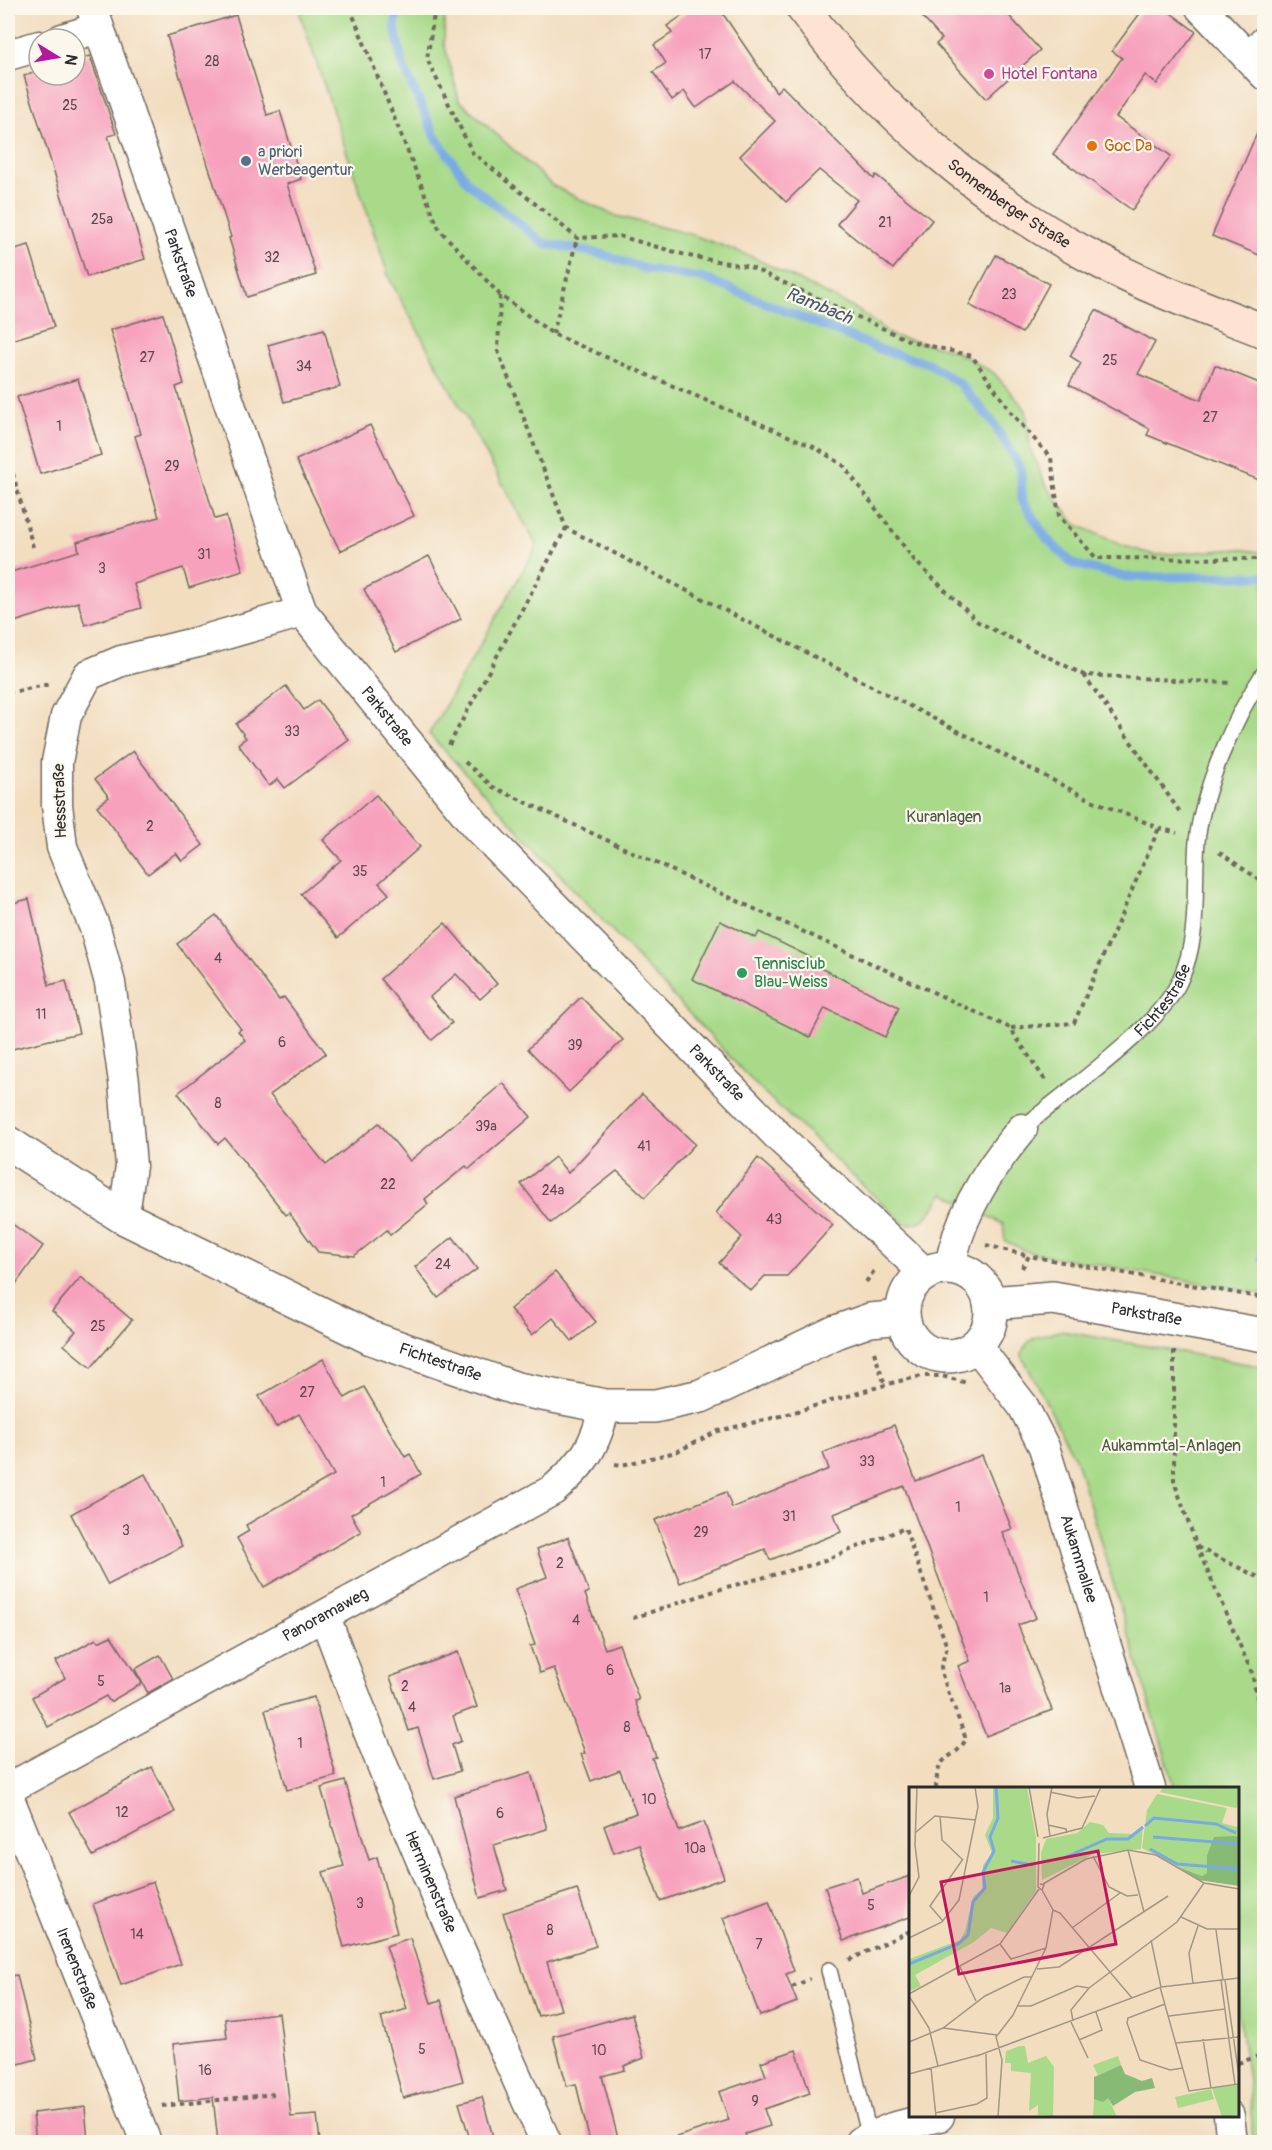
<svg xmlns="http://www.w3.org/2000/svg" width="1272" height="2150" viewBox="0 0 1272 2150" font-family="Pangolin,sans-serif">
<rect width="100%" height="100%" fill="#fbf7ec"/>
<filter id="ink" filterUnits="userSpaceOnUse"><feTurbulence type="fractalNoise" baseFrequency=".0167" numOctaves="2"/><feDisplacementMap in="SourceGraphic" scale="12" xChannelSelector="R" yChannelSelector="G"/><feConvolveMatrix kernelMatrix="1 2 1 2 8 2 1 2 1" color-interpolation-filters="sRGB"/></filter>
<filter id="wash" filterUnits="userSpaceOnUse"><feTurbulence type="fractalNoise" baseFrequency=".008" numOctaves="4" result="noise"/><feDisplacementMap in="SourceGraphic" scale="24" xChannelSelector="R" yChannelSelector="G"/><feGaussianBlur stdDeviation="1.35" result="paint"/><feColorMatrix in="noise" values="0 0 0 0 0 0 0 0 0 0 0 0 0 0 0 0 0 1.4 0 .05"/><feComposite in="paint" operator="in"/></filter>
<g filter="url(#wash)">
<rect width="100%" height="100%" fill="#f2ddbf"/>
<g fill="#a8da89" stroke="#6a825a" stroke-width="1.5">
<path d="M298,8H445L444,43L459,100L553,186L613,215L693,235L750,256L856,309L893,336L953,350L994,373L1026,410L1030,448L1045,484L1075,524L1121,545L1154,555L1239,549L1264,553V1294L1028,1252L1005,1241L1003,1224L944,1193C934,1208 924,1229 903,1223L754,1083L429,734L537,546L390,280Z"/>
<path d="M1061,1331L1264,1367V2142H1253L1250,2095L1238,2010V1788H1175L1076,1460L1021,1354C1028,1336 1043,1334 1061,1331Z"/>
</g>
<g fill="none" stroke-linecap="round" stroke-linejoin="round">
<g stroke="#79aae4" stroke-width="9">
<polyline points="398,8 395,26 402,63 435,136 469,184 544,243 601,254 646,269 706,279 885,351 928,363 960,384 992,421 1021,469 1022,500 1047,539 1073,564 1126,577 1264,576"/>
<polyline points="1262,1258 1264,1254"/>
</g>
</g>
<g id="blocks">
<g fill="#f7a1bd">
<polygon points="694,8 719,8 776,92 782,86 874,179 876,175 932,220 893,269 837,224 857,200 819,170 786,202 740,156 775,121 735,81 696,108 684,91 672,100 653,72 666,63 654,45 672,33 667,26"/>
<polygon points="914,8 1002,8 1040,50 986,99 936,44 942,39"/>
<polygon points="1144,8 1164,8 1196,32 1157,84 1145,75 1116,117 1171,156 1132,210 1053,154 1122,58 1112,51"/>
<polygon points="236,15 267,115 280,111 301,179 287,184 316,275 247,297 229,238 231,237 167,36"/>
<polygon points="90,56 116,134 108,136 145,259 87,277 24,76 39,71 39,75 75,75 75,60"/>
<polygon points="1264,117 1264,257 1212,236"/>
<polygon points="29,245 54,327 8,341 8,251"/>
<polygon points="996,255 1049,284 1022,333 969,305"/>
<polygon points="1096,310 1155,342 1138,374 1201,400 1215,365 1264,385 1264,482 1147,435 1150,429 1069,385 1081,363 1070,356"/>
<polygon points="163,314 184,384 176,387 215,519 226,516 243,571 189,588 183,568 134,584 141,608 85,625 78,602 8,624 8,573 79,551 77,542 159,517 135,436 141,434 110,330"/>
<polygon points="324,329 340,387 284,402 268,345"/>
<polygon points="78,379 101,455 40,474 17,397"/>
<polygon points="370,425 414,516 340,551 296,460"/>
<polygon points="429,556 461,619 396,652 364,589"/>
<polygon points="286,686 304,710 318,700 349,740 285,788 278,779 269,786 238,744 246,738 236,724"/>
<polygon points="133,751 203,845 182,861 176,853 148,874 97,806 109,797 95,779"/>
<polygon points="376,795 420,847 379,883 389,894 338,938 301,894 341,860 323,840"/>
<polygon points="29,899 49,985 66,981 79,1033 8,1050 8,904"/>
<polygon points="216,915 279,1000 284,997 326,1053 270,1095 326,1165 379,1123 410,1161 503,1083 531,1117 469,1169 466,1166 425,1199 428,1204 390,1235 387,1230 354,1256 318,1252 289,1213 286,1215 225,1138 218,1144 178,1093 245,1040 238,1031 241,1029 177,944"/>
<polygon points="720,921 756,938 759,932 810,957 808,962 899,1007 885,1037 825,1008 810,1037 692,979"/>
<polygon points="445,923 497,984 480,999 456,974 430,997 452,1023 432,1040 380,979"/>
<polygon points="581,997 623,1040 569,1092 528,1049"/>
<polygon points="642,1094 695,1144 645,1197 617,1171 551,1223 521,1184 555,1157 568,1173"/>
<polygon points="758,1158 833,1225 787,1276 765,1276 751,1291 719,1263 742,1237 716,1213"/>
<polygon points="8,1221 43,1246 8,1295"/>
<polygon points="453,1237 477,1269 438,1298 415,1267"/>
<polygon points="555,1272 596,1322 572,1341 553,1318 532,1335 510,1309"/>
<polygon points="81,1277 132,1320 91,1368 64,1345 76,1331 52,1311"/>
<polygon points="323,1359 345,1398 364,1387 405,1457 410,1454 421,1474 351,1514 361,1532 264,1587 237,1538 249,1531 246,1525 334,1475 299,1414 276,1427 259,1396"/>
<polygon points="894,1425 916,1481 982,1455 1012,1529 1002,1532 1036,1618 1018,1625 1052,1710 986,1736 958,1666 970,1661 904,1486 834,1514 841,1532 770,1560 765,1549 680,1583 655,1520 726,1492 732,1508 829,1469 823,1453"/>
<polygon points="145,1474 182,1546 108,1585 71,1514"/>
<polygon points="568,1537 589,1592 585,1594 605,1649 619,1644 639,1700 635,1701 656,1757 652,1758 679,1831 704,1822 724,1878 660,1901 639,1844 614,1853 604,1826 636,1813 620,1770 591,1781 581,1754 585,1753 554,1668 540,1673 530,1646 535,1645 515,1589 547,1577 537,1549"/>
<polygon points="111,1636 142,1683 110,1702 106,1696 48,1727 32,1697 65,1678 56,1661 96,1639 98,1642"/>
<polygon points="458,1652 477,1707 453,1716 461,1741 452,1745 460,1771 434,1779 418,1728 409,1731 390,1677"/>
<polygon points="160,1655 173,1679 148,1693 135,1669"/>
<polygon points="314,1697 336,1776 287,1790 265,1710"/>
<polygon points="152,1767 175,1812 93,1856 69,1812"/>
<polygon points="531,1773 547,1829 494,1845 507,1890 480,1898 454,1796"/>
<polygon points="345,1781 369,1860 377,1857 397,1933 344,1947 323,1872 344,1866 321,1788"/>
<polygon points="910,1876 910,1917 843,1941 825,1887 857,1877 862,1893"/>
<polygon points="153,1882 181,1964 121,1985 93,1904"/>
<polygon points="577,1889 596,1946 547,1962 561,2010 538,2016 503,1913"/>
<polygon points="769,1901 794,1971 786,1974 797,2002 760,2016 723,1918"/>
<polygon points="410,1938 431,2003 441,2000 463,2081 403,2098 381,2017 407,2009 386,1946"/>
<polygon points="17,1975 37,2059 8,2067 8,1976"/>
<polygon points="279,2013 291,2117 317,2115 320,2142 218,2142 213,2097 179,2101 173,2044 227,2038 225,2019"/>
<polygon points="632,2014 644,2058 624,2066 625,2070 602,2076 619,2142 590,2142 576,2084 567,2086 553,2036"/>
<polygon points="796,2050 810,2093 764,2109 770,2126 745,2134 749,2142 677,2142 676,2137 729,2120 719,2092 766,2076 761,2062"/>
<polygon points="482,2097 493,2137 471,2142 459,2103"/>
<polygon points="85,2107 88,2142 36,2142 33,2113"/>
</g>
</g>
</g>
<g filter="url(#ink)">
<use href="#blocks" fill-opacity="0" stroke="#71695f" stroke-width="1.5"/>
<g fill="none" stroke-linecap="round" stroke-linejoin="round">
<defs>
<g id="service">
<polyline points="1243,52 1264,32"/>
<path id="s1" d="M1022,1129C1064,1092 1159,1029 1180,980C1201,935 1193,888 1197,841C1203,788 1235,716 1264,673"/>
<polyline points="829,1970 870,2138"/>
</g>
<g id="minor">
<path id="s2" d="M92,8L302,612L476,826L781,1139L925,1273"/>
<polyline points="1201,8 1264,74"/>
<polyline points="62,39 98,28"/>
<polyline points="8,55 39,46"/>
<polyline points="121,1216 126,1201 131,1166 124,1082 110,983 95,928 62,847 57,805 57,762 66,716 88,675 121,661 198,642 302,612"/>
<path d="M950,1268C958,1217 989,1168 1022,1129"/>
<path id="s3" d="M976,1345L1023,1406L1044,1447L1150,1788"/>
<path id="s4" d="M325,1617C391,1796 467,1969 546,2142"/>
<path id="s5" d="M8,1789L553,1490C585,1462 595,1447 605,1406"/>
<path id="s6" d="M8,1796L146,2142"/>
<polyline points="1229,2116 1232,2142"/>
<polyline points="860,2142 892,2128 939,2116"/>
</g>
<g id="tertiary">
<path id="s7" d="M8,1143L121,1216L371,1338L517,1389L605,1406H655L701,1396L836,1332L870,1320L903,1317"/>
<circle cx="947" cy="1312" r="44"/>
<path id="s8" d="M990,1303L1053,1298L1264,1335"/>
</g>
<g id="secondary">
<path id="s9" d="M803,8C879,113 982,199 1097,260C1150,289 1208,309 1264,331"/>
</g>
</defs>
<use href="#service" stroke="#71695f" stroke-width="18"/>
<use href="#minor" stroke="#71695f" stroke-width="33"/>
<use href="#tertiary" stroke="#71695f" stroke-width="36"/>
<use href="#secondary" stroke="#71695f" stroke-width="36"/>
<g stroke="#71695f" stroke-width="4" stroke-dasharray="4.5 4.5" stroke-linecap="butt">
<polyline points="350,8 439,229 500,295 553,334 816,448 843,465 915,561 978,622 1084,675 1231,683"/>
<polyline points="435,8 427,59 472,152 577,238 619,236 689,256 750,267 910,341 972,356 1013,415 1051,458 1059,516 1096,558 1264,559"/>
<polyline points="500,296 498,351 566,528 1089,799 1159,828 1177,833"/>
<polyline points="553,334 577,238"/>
<polyline points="8,456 33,547"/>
<polyline points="1084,675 1180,812"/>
<polyline points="8,693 50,684"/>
<polyline points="449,745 566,528"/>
<polyline points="465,762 493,787 1010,1028 1047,1083"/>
<polyline points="1219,852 1264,883"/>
<polyline points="1011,1028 1074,1023 1159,828"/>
<polyline points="986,1245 1029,1256"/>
<polyline points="1022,1268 1029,1256 1264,1298"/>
<polyline points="866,1282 876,1268"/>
<polyline points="1174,1351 1174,1481 1197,1547 1252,1673 1264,1733"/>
<polyline points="874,1352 885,1385"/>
<polyline points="615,1464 622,1465 676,1452 718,1431 781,1416 895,1382 922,1376 942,1376 967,1383"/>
<polyline points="1197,1547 1264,1580"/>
<path d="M633,1618L727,1587L815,1564L905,1528L947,1647L941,1666L942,1675L966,1739C954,1763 937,1749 936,1788"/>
<polyline points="1264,1792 1264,1874"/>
<polyline points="849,1960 910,1931"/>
<polyline points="792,1987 810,1979"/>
<polyline points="1238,2063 1264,2054"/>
<polyline points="162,2106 274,2094"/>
</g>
<use href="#service" stroke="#fff" stroke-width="15"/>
<use href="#minor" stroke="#fff" stroke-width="30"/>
<use href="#tertiary" stroke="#fff" stroke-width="33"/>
<use href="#secondary" stroke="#fee3d2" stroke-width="33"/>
</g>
</g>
<circle fill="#d1479c" stroke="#fbf7ec" stroke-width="2" cx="989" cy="74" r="6"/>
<circle fill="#e8710a" stroke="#fbf7ec" stroke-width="2" cx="1092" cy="146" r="6"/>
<circle fill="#5c6f8a" stroke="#fbf7ec" stroke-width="2" cx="246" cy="161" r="6"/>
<circle fill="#2e9e5b" stroke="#fbf7ec" stroke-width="2" cx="742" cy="973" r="6"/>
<g text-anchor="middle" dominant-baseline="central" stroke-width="4.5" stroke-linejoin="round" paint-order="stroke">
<g font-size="14" fill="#5e4850">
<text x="705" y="54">17</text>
<text x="212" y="61">28</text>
<text x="70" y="105">25</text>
<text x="102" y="219">25a</text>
<text x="885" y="222">21</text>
<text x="272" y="257">32</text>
<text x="1009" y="294">23</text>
<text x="147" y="357">27</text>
<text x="1110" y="360">25</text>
<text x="304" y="366">34</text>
<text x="1210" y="417">27</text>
<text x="59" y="426">1</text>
<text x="172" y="466">29</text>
<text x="204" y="554">31</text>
<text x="102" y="568">3</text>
<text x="292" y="731">33</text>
<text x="150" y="826">2</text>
<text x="360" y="871">35</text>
<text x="218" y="958">4</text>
<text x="41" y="1014">11</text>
<text x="282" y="1042">6</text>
<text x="575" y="1045">39</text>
<text x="218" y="1103">8</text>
<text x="486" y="1126">39a</text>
<text x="644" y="1146">41</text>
<text x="388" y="1184">22</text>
<text x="553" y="1190">24a</text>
<text x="774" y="1219">43</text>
<text x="443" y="1264">24</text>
<text x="98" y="1326">25</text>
<text x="307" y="1392">27</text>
<text x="867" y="1461">33</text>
<text x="383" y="1482">1</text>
<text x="958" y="1507">1</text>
<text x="789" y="1516">31</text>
<text x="126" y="1530">3</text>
<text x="701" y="1532">29</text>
<text x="560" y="1563">2</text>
<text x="986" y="1597">1</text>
<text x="576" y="1620">4</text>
<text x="610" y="1670">6</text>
<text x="101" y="1681">5</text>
<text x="405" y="1686">2</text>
<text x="1005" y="1688">1a</text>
<text x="412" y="1707">4</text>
<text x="627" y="1727">8</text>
<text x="300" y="1743">1</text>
<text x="649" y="1799">10</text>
<text x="122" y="1812">12</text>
<text x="500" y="1813">6</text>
<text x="695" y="1848">10a</text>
<text x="360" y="1903">3</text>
<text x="871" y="1905">5</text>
<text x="550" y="1930">8</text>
<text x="137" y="1934">14</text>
<text x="759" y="1944">7</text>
<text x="422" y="2049">5</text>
<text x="599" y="2050">10</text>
<text x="205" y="2070">16</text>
<text x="755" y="2101">9</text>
</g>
<g font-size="16" fill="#b23c85" stroke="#fbf7ec" text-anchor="start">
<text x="1001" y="74">Hotel Fontana</text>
</g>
<g font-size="16" fill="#c56008" stroke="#fbf7ec" text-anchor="start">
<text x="1104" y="146">Goc Da</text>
</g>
<g font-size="16" fill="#4e5e75" stroke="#fbf7ec" text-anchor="start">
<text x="258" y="152">a priori<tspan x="258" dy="18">Werbeagentur</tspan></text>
</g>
<g font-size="16" fill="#2b2b2b" stroke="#fbf7ec">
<text stroke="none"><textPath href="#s9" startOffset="286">Sonnenberger Straße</textPath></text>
<text stroke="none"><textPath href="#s2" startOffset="270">Parkstraße</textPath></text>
<text stroke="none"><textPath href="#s2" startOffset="774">Parkstraße</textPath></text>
<text transform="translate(60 801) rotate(-92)">Hessstraße</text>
<text stroke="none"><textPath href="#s1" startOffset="192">Fichtestraße</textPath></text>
<text stroke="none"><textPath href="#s2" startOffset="1260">Parkstraße</textPath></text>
<text stroke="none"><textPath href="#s8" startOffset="158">Parkstraße</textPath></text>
<text stroke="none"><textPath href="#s7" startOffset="486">Fichtestraße</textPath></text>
<text stroke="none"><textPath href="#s3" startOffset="240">Aukammallee</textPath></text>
<text stroke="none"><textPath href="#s5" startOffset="362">Panoramaweg</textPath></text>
<text stroke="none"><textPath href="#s4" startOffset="285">Herminenstraße</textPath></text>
<text stroke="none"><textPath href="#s6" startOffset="186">Irenenstraße</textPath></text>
</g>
<g font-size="16" fill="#4a5742" stroke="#fbf7ec">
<text x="944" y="817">Kuranlagen</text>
<text x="1171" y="1446">Aukammtal-Anlagen</text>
</g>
<g font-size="16" fill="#27864d" stroke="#fbf7ec" text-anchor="start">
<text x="754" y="964">Tennisclub<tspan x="754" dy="18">Blau-Weiss</tspan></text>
</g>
<g font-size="18" font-style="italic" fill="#46576c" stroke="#fbf7ec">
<text transform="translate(819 306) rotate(22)">Rambach</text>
</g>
</g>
<g transform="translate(909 1787)">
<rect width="330" height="330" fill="#f2ddbf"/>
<path d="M84,0H118L127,51V104L98,146L82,141L65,155L6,188L12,199L1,204L0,172L51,153L56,144L64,110L73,102L74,78L83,66L76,48L84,31ZM255,0H330V19L327,21L251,5ZM248,7L318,21L313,36L328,40L330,34V50H305L298,68V87L293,89L269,80L233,61L238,23ZM181,35L194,38L200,46L225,47L234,39L232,62L185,67L133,93L132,66L137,52L168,46ZM111,259H116L119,276L137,269L145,280L144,329L129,328V318L120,324L122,286L102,284V276H96L97,264ZM209,269L212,278L189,288L184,278ZM330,298V328L313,330L303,301ZM302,302L305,312L269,321L266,310ZM199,310L208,330H184L185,312Z" fill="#a8da89"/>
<path d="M324,49L330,50V99L290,93L269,80L293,89L298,86V68L305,50ZM212,278L216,287L233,294L243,291L246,301L226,305L204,319L199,311L194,315L185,312V290Z" fill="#86ba75"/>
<path fill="none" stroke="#79aae4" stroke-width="3" d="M236,39L245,31L307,37L327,46M244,50L330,57M241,62L268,77L330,82M157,70L198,52H219L234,40M102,74L124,78M0,177L49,157L59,148L64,115L76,101L74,85L85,64L81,50L89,31L87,0"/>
<path fill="none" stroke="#a29684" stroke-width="1.5" d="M120,0L129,50M141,5L169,11L186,9M31,29L33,53L54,73M139,38L157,42L158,46M6,46L26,29L67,33M141,49L138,27L143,0M134,51L173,41L192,0M130,56L129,100L133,103L135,98L131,97M219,63L235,125M184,69L200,100L218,109L229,108M134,97L177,72L219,63L247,68L295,96L330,102M0,109L10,90L6,58L8,0M144,123L151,126L223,211M272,130L298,142H330M34,134L21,119L54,72M163,141L211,106M307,143L314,193M0,151L33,135L50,113L69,20L66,0M242,153L252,200M91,157L102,172L137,161M51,180L67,214M128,182L150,180L259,109M312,193L326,298M316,193L330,289M284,196L280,166L289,139M251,200L280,304L330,297M0,207L91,157L130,102M0,209L20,241L29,279M256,217L219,231L218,236L231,273L261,283L274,281M109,219H122L168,199L180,201M260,229L316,222M164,234L162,223L180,201L268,135L295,96M162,235L179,271M34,241L88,248M294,252L302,301M170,253L193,243L187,225M0,255L34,241L76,209L115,190H123M267,256L330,250M68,269L252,200L330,191M22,281L27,330M0,287L70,268M26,326L68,317L78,311L77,267M89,330L93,273L87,250L104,228L137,161L144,123L133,103"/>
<path fill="#c2185b" fill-opacity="0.15" stroke="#c2185b" stroke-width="3" d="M189,64L207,157L50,187L32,95Z"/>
<rect width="330" height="330" fill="none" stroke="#2b2b2b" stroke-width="3"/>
</g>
<rect width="1272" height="2150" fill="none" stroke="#fbf7ec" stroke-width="30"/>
<g transform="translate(57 57) rotate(101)"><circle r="28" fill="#fbf7ec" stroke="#a8a59f" stroke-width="1.5"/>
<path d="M0-4.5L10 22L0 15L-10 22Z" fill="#b5179e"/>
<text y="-9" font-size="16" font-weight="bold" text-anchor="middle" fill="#2b2b2b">N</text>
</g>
</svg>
